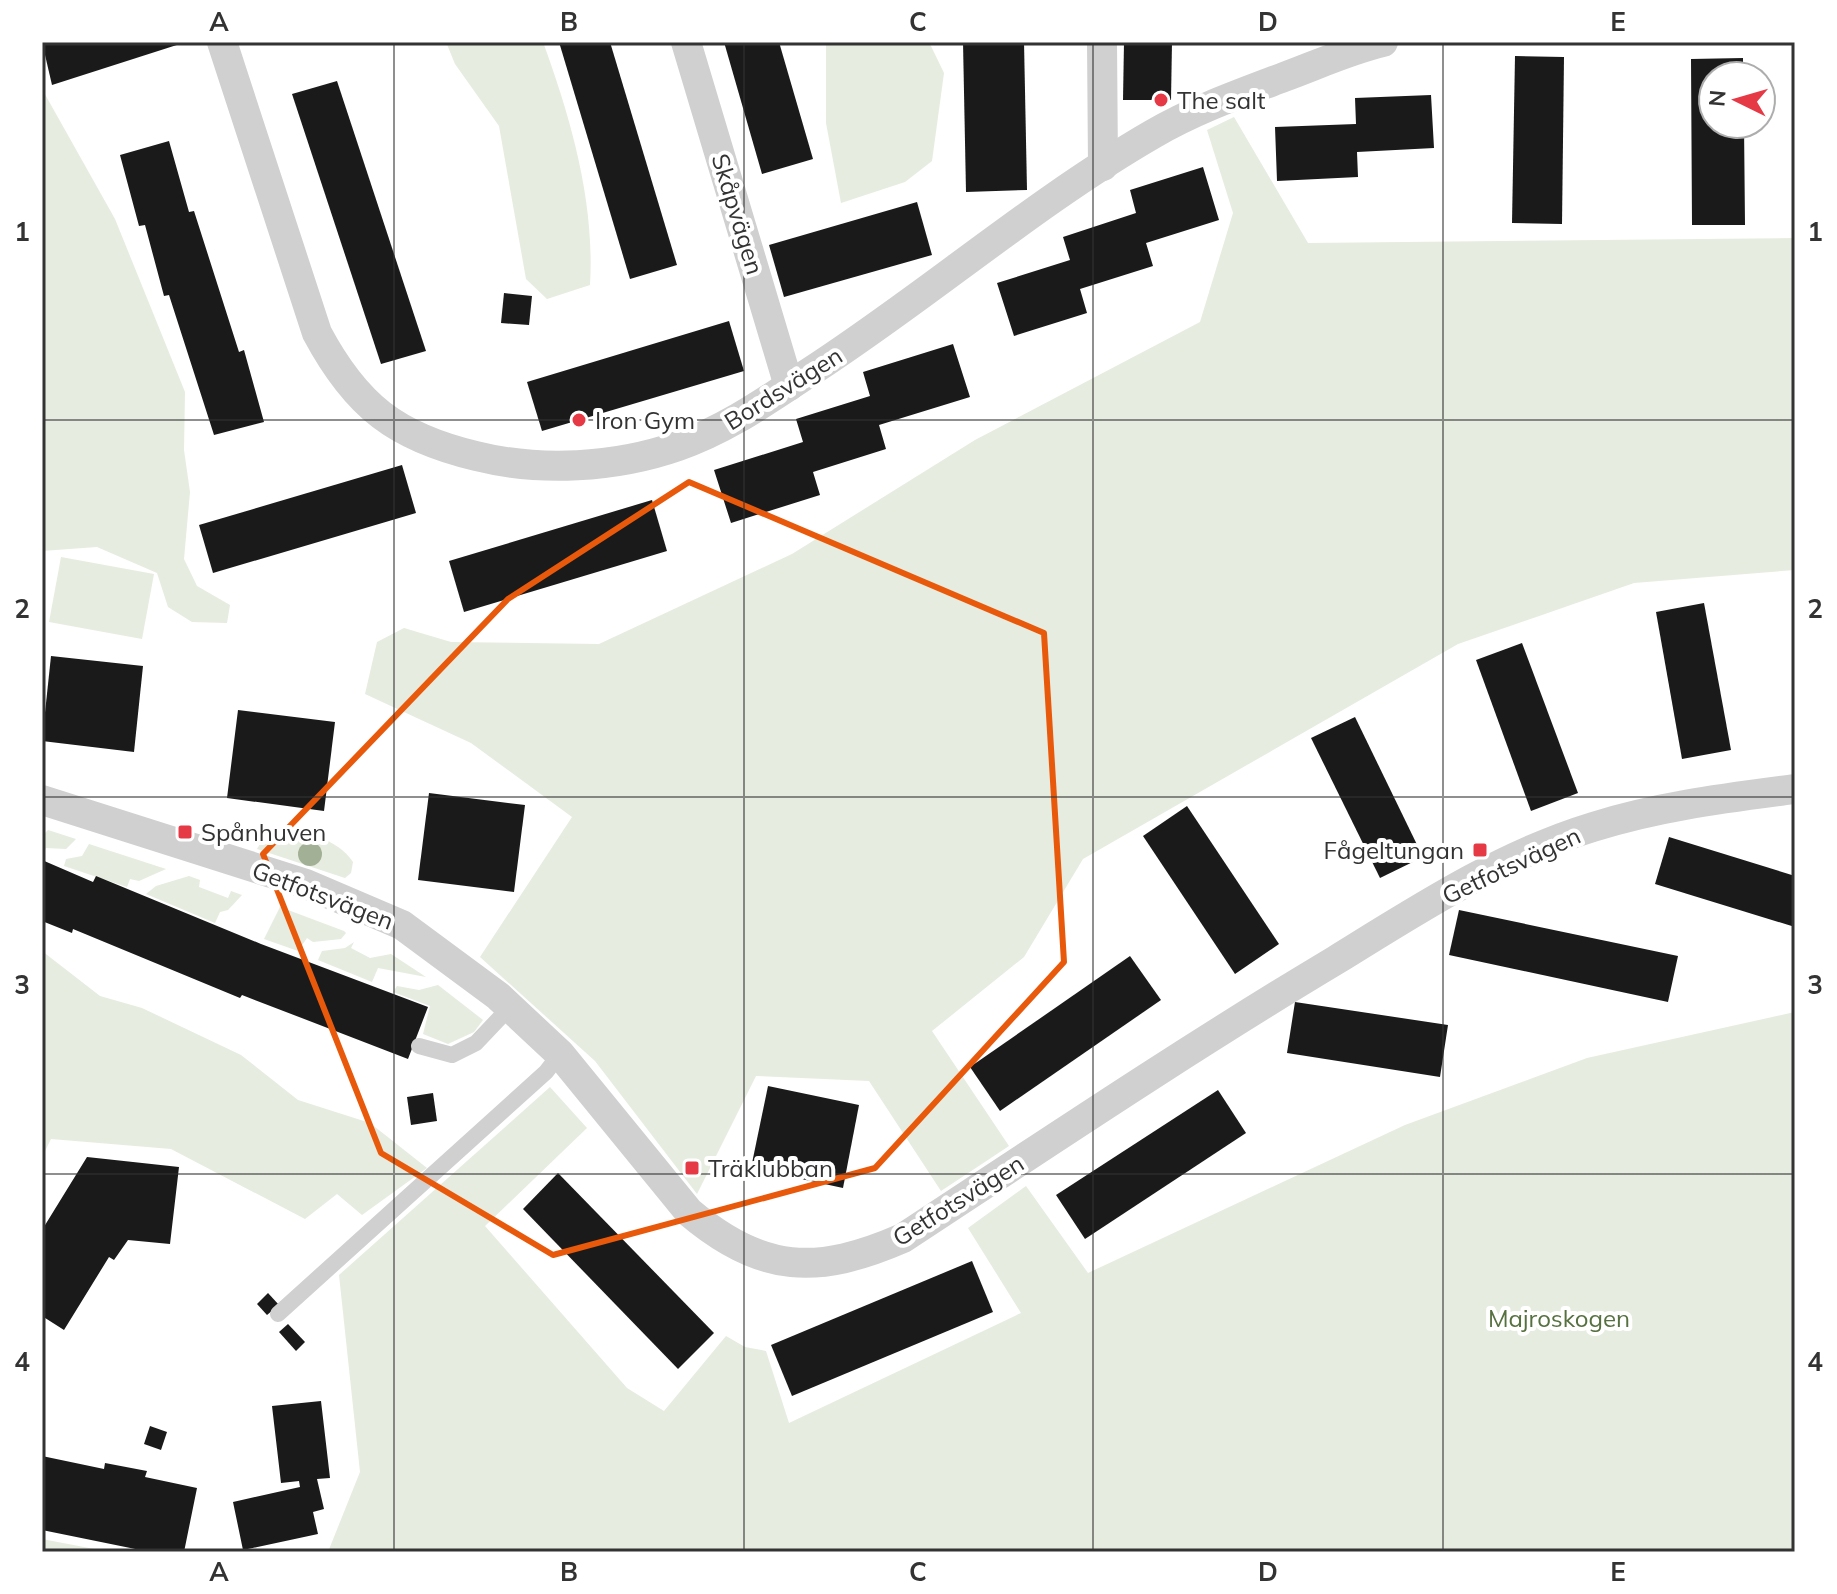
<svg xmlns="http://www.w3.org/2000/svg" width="1837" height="1594" viewBox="0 0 1837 1594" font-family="Mulish,sans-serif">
<rect width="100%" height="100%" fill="#fff"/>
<g fill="#e6ecdf">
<path d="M446,42H543C571,119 595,202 590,285L547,299L526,279L499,126L455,64Z"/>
<polygon points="826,42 929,42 944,73 932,161 905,182 841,203 826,123"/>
<polygon points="42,89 115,219 185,392 184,450 190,492 184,559 197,586 230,605 227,623 192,622 168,607 157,573 97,547 42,551"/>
<polygon points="1234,117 1308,243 1795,238 1795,570 1634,583 1458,644 1083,859 1024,957 932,1031 1009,1146 941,1191 869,1081 756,1076 697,1194 595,1061 480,957 572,817 471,743 365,694 377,642 404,628 451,642 599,644 792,554 975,440 1200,322 1233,213 1207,130"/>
<polygon points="61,557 154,574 142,639 49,622"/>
<polygon points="48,830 76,839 66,849 46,848 42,855 42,836"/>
<path d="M276,830C304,831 337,838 353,862L351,873L345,878L257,849L264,837Z"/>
<polygon points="89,844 166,869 139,881 130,879 127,887 64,866 66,859 82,856"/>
<polygon points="189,876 200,880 199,887 228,898 231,891 242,895 228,910 220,912 215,923 146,894 156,886"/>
<polygon points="280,907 344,931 346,933 341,939 313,942 307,938 298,951 264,939"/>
<polygon points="354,942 351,948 370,958 391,954 426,977 378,968 372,982 318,960 322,951 345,948"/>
<polygon points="42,951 100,996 142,1008 241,1055 298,1100 370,1123 427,1168 362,1215 337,1194 305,1219 171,1149 51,1139 42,1157"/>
<polygon points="438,985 483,1020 474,1032 448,1044 423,1034 430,1006 393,992 397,986 419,990"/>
<polygon points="1795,1012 1795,1552 328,1552 360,1472 339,1275 550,1087 587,1128 485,1226 627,1388 664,1411 726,1336 745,1347 766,1351 789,1423 1021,1313 968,1228 1026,1186 1088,1273 1405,1125 1587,1058"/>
<polygon points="42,1539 110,1552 42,1552"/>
</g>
<g fill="#1a1a1a">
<polygon points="42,42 183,42 183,43 52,85"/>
<polygon points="559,42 610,42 677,265 630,279"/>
<polygon points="724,42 779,42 813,159 762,174"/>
<polygon points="963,42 1024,42 1027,190 966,192"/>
<polygon points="1124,42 1172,42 1171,100 1123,100"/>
<polygon points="1515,56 1564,57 1562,224 1512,223"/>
<polygon points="1743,58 1743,76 1713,76 1713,124 1744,124 1745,225 1692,225 1691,59"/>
<polygon points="337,81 426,351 381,364 292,94"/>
<polygon points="1431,95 1434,148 1357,152 1358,177 1277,181 1275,127 1356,124 1355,98"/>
<polygon points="169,141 189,212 194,211 239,352 244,350 264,422 214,435 169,295 164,296 145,225 139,226 120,155"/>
<polygon points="1203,167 1219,220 1146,243 1153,266 1080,289 1087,313 1014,336 997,283 1070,260 1063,237 1136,213 1130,190"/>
<polygon points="917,202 932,255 784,297 769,245"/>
<polygon points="504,293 532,296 529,325 501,323"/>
<polygon points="729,321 744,371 542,431 527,382"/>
<polygon points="953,344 970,397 879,425 886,449 813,472 820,495 731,523 714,470 803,442 796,419 870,396 863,372"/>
<polygon points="402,465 416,513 213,573 199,525"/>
<polygon points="652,500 667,551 464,612 449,561"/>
<polygon points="1704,603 1731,750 1682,759 1656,612"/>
<polygon points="1522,643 1578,793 1531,811 1476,660"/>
<polygon points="51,656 143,666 134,752 42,741"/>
<polygon points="238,710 335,722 324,811 227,798"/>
<polygon points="1355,717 1423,857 1380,878 1311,738"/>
<polygon points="429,793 525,805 514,892 418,880"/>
<polygon points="1187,806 1279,944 1235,974 1143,836"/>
<polygon points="1669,837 1795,876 1795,927 1655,884"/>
<polygon points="42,860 93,882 96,876 261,944 428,1007 408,1059 242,995 240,998 73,929 72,933 42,921"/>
<polygon points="1459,910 1678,956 1668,1002 1449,955"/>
<polygon points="1130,956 1161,1000 1000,1111 970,1067"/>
<polygon points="1295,1002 1448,1025 1440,1077 1287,1053"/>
<polygon points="768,1086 859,1105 843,1188 751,1168"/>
<polygon points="1218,1090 1246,1133 1085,1239 1056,1195"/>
<polygon points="433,1093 437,1121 411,1125 407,1097"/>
<polygon points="87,1157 179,1167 170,1244 128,1240 114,1260 109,1257 64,1330 42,1316 42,1230"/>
<polygon points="558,1173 714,1333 678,1369 523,1209"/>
<polygon points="972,1261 993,1312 792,1396 771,1345"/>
<polygon points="268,1293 279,1305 267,1315 257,1304"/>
<polygon points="288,1324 305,1342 296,1351 279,1332"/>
<polygon points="321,1401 330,1478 317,1479 324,1509 313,1512 318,1534 243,1550 233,1502 300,1487 299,1481 281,1483 272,1406"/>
<polygon points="150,1426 167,1432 161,1450 144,1444"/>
<polygon points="42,1456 104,1469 105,1463 147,1471 145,1477 197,1488 184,1552 150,1552 42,1530"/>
</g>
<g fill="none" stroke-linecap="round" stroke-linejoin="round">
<g stroke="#d0d0d0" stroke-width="16">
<polyline points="419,1046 452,1055 476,1043 510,1007"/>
<polyline points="278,1314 546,1072 560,1054"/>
</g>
<g stroke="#d0d0d0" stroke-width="30">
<path d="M222,42L317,333C356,406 396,437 476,456C540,472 615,468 678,446C725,430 766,401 807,374C925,298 1032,204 1153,134C1194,110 1239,94 1284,77C1317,65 1349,50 1383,42"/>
<polyline points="686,42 789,386"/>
<polyline points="1102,42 1103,166"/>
<path d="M42,800L306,884L402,925L498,996L560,1054L689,1212C762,1274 818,1275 903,1238C1046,1144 1189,1048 1336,960C1417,910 1501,855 1593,827C1659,806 1727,798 1795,789"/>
</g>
</g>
<circle fill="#a2b095" cx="310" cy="854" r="12"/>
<path fill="none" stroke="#e8590c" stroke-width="6" stroke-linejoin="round" d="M689,482L1044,633L1064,962L875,1168L553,1255L381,1153L263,854L508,599Z"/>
<path fill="none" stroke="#333" stroke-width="2" stroke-opacity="0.55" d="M394,42V1552M744,42V1552M1093,42V1552M1443,42V1552M42,420H1795M42,797H1795M42,1174H1795"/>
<g fill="#e63946" stroke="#fff" stroke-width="3">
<circle cx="1161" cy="100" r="8"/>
<circle cx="579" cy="420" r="8"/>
<rect x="177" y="824" width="16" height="16" rx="4"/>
<rect x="1472" y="842" width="16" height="16" rx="4"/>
<rect x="684" y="1160" width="16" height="16" rx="4"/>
</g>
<g text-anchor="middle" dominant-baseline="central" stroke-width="8" stroke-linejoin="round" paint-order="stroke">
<g font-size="24" fill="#333" stroke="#fff" text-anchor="start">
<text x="1177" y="100">The salt</text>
<text x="595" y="420">Iron Gym</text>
<text x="201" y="832">Spånhuven</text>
<text x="1464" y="850" text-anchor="end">Fågeltungan</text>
<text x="708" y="1168">Träklubban</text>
</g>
<g font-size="24" fill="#333" stroke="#fff">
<text transform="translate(738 214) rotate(73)">Skåpvägen</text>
<text transform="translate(783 388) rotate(-32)">Bordsvägen</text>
<text transform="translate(1511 865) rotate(-25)">Getfotsvägen</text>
<text transform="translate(323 895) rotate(21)">Getfotsvägen</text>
<text transform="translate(958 1200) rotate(-32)">Getfotsvägen</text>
</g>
<g font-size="24" fill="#56703f" stroke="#fff">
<text x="1559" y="1318">Majroskogen</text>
</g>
</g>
<rect width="1837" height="1594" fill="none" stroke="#ffffff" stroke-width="88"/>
<g transform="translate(1737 100) rotate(275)"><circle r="38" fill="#ffffff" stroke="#adadad" stroke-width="2"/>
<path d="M0-6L14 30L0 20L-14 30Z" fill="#e63946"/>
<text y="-12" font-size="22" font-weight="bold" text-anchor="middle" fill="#333333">N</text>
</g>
<rect x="44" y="44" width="1749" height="1506" fill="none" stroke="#333" stroke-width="3"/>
<g font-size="26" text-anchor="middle" font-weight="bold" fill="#333">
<text x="219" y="31">A</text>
<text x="569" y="31">B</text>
<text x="918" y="31">C</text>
<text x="1268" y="31">D</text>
<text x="1618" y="31">E</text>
<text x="22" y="241">1</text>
<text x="1815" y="241">1</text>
<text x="22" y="618">2</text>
<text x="1815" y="618">2</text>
<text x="22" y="994">3</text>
<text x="1815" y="994">3</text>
<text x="22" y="1371">4</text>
<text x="1815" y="1371">4</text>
<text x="219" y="1581">A</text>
<text x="569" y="1581">B</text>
<text x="918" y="1581">C</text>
<text x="1268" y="1581">D</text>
<text x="1618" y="1581">E</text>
</g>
</svg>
